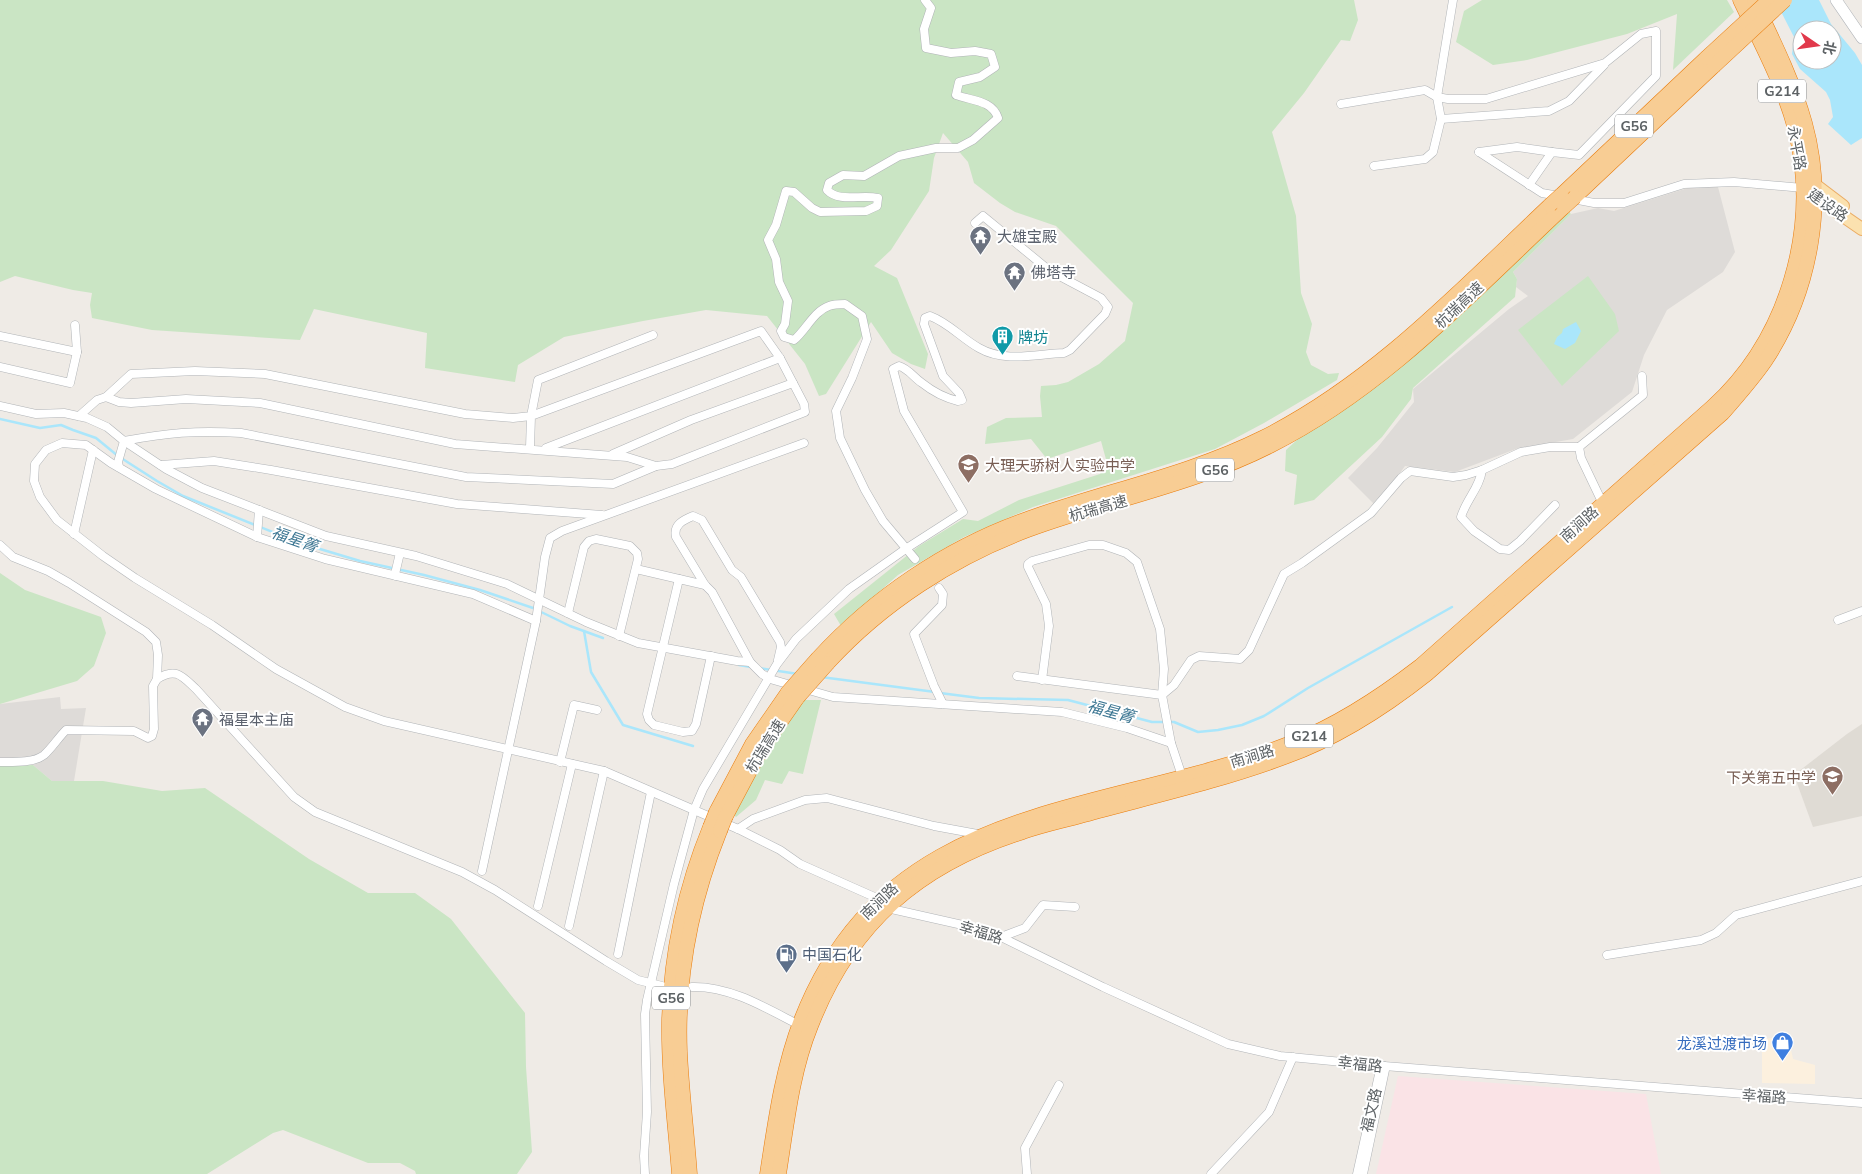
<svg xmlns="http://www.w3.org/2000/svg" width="1862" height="1174" viewBox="0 0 1862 1174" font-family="Mulish,'Noto Sans SC',sans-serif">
<rect width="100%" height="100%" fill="#efebe6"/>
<polygon fill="#fcf0de" points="1788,1036 1793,1059 1815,1065 1815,1084 1762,1083 1762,1039"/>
<g fill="#dedbd8">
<polygon points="1694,186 1718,187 1735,252 1723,272 1667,310 1644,355 1632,392 1573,439 1516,449 1455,472 1405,466 1376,506 1348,478 1377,448 1414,402 1413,389 1509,309 1528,296 1516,287 1517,279 1513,272 1571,214 1598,208 1614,211"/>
<polygon points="60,697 61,709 86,708 74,781 52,781 33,765 0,766 0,704"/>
</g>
<polygon fill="#dfdbd4" points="1862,724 1862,816 1813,827 1794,775 1847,734"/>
<polygon fill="#fae3e6" points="1398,1076 1646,1094 1661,1174 1376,1174"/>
<g fill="#cae5c4">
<polygon points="0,0 1354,0 1358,20 1350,41 1341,40 1304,93 1272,132 1296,216 1301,293 1312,324 1306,352 1311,365 1328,374 1339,373 1337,380 1264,423 1215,449 1033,507 964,537 898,575 841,626 834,614 919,546 963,519 978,521 1019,500 1100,474 1107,463 1101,441 1047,459 1031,439 985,444 987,427 1006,418 1042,417 1040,396 1041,386 1056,385 1068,382 1099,364 1125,341 1133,303 1056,226 1015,212 1000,203 974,183 968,162 943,133 934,158 929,191 891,250 874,266 897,278 928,354 925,369 911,364 892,353 871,322 826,394 819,396 805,364 767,316 706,310 643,321 564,337 518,365 515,382 425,368 427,333 314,309 300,340 152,330 92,318 90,305 92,293 73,290 15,276 0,282"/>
<polygon points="1482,0 1727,0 1734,12 1673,70 1677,14 1627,34 1527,60 1493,65 1456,42 1464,11"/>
<polygon points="1567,210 1571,214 1513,272 1517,279 1515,297 1413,388 1411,399 1382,437 1314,500 1294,505 1297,475 1285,471 1286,450 1310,428"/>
<polygon points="1588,276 1615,314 1619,331 1562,386 1518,330"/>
<polygon points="0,573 25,590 101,617 106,633 94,666 77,681 0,704"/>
<path d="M803,700H821L803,774L789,771L782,784L765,780L756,800L736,817L733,814C753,774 776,736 803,700Z"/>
<polygon points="33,765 52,781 103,781 162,791 205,788 309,859 368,893 415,893 451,919 525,1013 526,1067 532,1152 517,1174 416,1174 415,1171 400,1163 368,1163 283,1130 273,1133 207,1174 0,1174 0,766"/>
</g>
<g fill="#aae6fb" fill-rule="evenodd">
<path d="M1775,0H1819L1831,24L1855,53L1862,65V138L1851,145L1828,124L1833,117L1830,100L1826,92L1800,69L1792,54L1794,37ZM1802,30H1832V60H1802Z"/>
<polygon points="1576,322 1581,331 1575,343 1565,349 1554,344 1557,337 1562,333 1563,329"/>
</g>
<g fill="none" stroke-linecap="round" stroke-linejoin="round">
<g stroke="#aae6fb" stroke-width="2.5">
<polyline points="0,419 40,428 61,425 73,430 96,438 118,456 157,481 183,496 300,543 360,561 424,575 480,590 533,608 570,626 603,638"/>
<polyline points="584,631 591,672 623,725 693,746"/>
<polyline points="739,665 751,667"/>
<polyline points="759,668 798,674"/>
<polyline points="821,677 935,692"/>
<polyline points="940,693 979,698 1068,700 1152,722 1174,722 1198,732 1218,730 1242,725 1264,716 1308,688 1452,607"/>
</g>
<defs>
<g id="street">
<polyline points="1341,104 1425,90 1437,97 1448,99 1486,99 1605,63 1641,34 1656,31 1656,76 1579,155 1552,152 1529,185"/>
<polyline points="1441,119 1549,111 1569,101 1604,65"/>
<polyline points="1479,152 1542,193 1559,196"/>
<polyline points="1479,152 1517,147 1552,152"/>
<polyline points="1374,166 1425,159 1433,152 1441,119 1437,97 1453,0"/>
<polyline points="1573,199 1594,203 1624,203 1684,184 1734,182 1803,188"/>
<polyline points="75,325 77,352"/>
<polyline points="0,336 77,352 70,383 0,367"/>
<polyline points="106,397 131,374 195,371 265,374 465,414 513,418 531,416 538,380 653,335"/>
<polyline points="0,406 36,414 64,413 87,418 107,427 124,441 118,462 119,467"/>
<polyline points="79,416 97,400 106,397 119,402 131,403 186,399 260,403 455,444 627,457 656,466 672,464 805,412 804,404 780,358 761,331 531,416 530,448"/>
<polyline points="124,441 166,469 202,488 326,536 416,556 507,584 586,622 638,643 737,661 750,662 762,674 770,679 833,697 1062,712 1127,728 1171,743 1182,776"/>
<path d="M124,441C166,433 197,430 241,433L466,477L613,484L656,466"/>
<polyline points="1579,447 1581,458 1603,504"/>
<polyline points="546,448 780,358"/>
<polyline points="613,454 691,420 793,383"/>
<polyline points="161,465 214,461 271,470 457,504 602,515"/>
<path d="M1482,470C1480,487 1466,500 1461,517L1474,531L1500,549L1509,550L1520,541L1555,505"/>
<polyline points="74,534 93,450"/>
<polyline points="257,537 259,510"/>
<path d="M0,545L13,557L48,571L69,583L146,632L156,642L158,655L157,679L153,686L154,729L152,736L148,738L134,731L66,730C58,738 52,748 44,755C34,763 13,762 0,762"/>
<path d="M915,559L883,521L865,490L840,438L836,411L852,378L867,339L862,316L845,304C840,304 834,304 829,306C814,311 806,330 794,340L784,337L781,331L785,324L788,301L779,282L776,259L768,240L776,225L786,191L794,192L812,208L820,212L866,211L877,206L878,198C862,194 839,203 827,190L829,183L843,175L864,176L899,156L936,148H958L973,140L998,118C992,100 972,101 956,95L959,82L980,77L995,67L991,54L975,51L951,53L926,48L924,29L931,8L925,0"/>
<polyline points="636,569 679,579"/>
<polyline points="396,576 395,574 400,553"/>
<polyline points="705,585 679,579 647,714 649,720 654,725 683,732 692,731 696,724 711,656"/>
<polyline points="939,588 943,594 942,605 914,634 934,686 943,704"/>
<polyline points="568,613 584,547 589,541 596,539 630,546 637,553 638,559 619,636"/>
<polyline points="1838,620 1862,611"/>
<polyline points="536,621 473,594 325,559 257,537 156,489 111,463 86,445 62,443 46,450 35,464 34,481 40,497 57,520 103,556 135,578 212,625 276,669 345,707 384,721 604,771 738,829 780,850 800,864 879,899"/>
<path d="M750,662L712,592L705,585L676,537C673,525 683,520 693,516L702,520L732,570L741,577L780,642L781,647L778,660"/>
<polyline points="1017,676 1162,695 1171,743"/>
<path d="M157,679C176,667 182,676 196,689L294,797L315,812L462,872L495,890L606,961L638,980L662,986"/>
<polyline points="1042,680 1049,626 1046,604 1028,567 1028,564 1032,561 1089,545 1103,545 1126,553 1137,562 1160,629 1164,669 1162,695"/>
<polyline points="1162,695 1174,685 1191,660 1199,656 1240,659 1249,650 1284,574 1302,563 1371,513 1401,478 1410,471 1453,477 1466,475 1482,470 1521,452 1550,447 1579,447 1643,395 1642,376"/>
<polyline points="560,762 574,705 597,710"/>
<polyline points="738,829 753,819 805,800 827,798 934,826 983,835"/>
<polyline points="482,871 536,621 545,557 550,538 562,531 804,443"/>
<polyline points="538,906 572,764"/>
<polyline points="887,908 967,926 1001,937 1103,987 1228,1044 1280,1056 1384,1066 1862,1103"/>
<polyline points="569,926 604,771"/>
<polyline points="1001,937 1025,928 1043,905 1075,907"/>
<polyline points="618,954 651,792"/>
<polyline points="1607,955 1701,940 1716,933 1736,915 1862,881"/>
<path d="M692,987C730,986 766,1008 799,1025"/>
<path d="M645,1174L644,1156L647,1112L645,1014L647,1000L674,884L694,810L703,789L777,664L796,639L849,589L907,548L963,512L904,411L893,369L899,366C909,369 913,377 922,383C932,391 945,398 958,401L962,400L959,393L943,376L924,324L925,318L930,316C949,323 961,338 979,348C1005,363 1036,354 1064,353L1070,350L1105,314L1108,307L1101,298L1050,271L983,216L975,223"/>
<polyline points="1027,1174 1025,1148 1059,1085"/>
<polyline points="1211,1174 1269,1112 1293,1057"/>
<polyline points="1357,1174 1380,1070 1384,1066"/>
<polyline points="1363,1174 1385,1070 1384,1066"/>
</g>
<polyline id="secondary" points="1836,0 1862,38"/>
<g id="primary">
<polyline points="1808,186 1814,184 1843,206"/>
<polyline points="1807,191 1862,229"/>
</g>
<g id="highway">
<polyline points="1561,195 1706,58"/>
<polyline points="1575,197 1714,66"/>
<path d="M818,658C874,597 946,548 1024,520C1104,491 1188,475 1264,437C1375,381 1461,289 1550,205"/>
<path d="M828,663C882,604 953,558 1028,530C1109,500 1193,485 1270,446C1384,389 1472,293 1564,207"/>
<polyline points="716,812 752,744 788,692"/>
<polyline points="726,816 761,750 798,697"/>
<path d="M679,1174C675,1123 668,1071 669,1019C671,953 685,888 710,827"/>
<path d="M690,1174C687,1133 682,1093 680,1052C677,976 692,901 720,831"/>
<path d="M767,1174C775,1122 782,1069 801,1020C888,796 1105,817 1293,742C1339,724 1381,696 1420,666L1712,407C1787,339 1820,228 1795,129C1783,84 1760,42 1740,0"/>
<path d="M779,1174C787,1124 792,1073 811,1026C851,923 919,865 1023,832C1043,825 1063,821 1084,815C1150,797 1221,781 1285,757C1338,738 1384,708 1427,674L1723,413C1738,396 1753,379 1766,360C1811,291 1827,202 1805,123C1793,80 1773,40 1754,0"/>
</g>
</defs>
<use href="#street" stroke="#b1b4b7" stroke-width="9"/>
<use href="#secondary" stroke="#b2b6ba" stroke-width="12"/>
<use href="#primary" stroke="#ebac63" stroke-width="14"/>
<use href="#highway" stroke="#ea7c0b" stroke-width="15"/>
<use href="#street" stroke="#fff" stroke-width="8"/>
<use href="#secondary" stroke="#fff" stroke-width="11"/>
<use href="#primary" stroke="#fbe1af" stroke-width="12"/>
<use href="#highway" stroke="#f8cd94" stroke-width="14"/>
<defs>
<g id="highway-bridge">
<polyline points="1706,58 1769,0"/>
<polyline points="1714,66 1785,0"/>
<polyline points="1550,205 1561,195"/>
<polyline points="1564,207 1575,197"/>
<polyline points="788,692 818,658"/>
<polyline points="798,697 828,663"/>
<polyline points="710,827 716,812"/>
<polyline points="720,831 726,816"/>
</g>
</defs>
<use href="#highway-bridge" stroke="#ea7c0b" stroke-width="15" stroke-linecap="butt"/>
<use href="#highway-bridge" stroke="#f8cd94" stroke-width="14"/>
</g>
<defs>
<symbol id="temple-pin" viewBox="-11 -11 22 30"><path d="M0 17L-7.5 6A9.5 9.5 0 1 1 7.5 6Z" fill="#6b7280" stroke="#fff"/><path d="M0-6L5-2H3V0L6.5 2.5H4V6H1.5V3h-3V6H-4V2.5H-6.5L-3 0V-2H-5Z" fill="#fff"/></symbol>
<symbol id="building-pin" viewBox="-11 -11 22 30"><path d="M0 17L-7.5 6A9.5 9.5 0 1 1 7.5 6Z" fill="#0f9aa8" stroke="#fff"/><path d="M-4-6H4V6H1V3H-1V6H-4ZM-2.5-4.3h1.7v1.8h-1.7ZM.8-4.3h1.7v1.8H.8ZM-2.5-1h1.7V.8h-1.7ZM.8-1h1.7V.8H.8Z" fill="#fff"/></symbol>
<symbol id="school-pin" viewBox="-11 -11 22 30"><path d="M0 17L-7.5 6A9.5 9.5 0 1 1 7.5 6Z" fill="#8d6e63" stroke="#fff"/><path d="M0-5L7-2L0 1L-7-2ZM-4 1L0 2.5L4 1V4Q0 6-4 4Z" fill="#fff"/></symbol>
<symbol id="fuel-pin" viewBox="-11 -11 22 30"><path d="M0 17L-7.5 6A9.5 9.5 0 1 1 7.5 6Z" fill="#5c6f8a" stroke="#fff"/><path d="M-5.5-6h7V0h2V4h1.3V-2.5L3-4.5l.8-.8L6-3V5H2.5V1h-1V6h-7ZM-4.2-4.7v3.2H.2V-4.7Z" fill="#fff"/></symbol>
<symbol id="shop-pin" viewBox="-11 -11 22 30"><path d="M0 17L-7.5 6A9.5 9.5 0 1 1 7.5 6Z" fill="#3f7fe0" stroke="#fff"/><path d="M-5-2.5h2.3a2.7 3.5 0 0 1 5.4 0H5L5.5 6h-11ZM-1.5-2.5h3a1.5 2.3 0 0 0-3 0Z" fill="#fff"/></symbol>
</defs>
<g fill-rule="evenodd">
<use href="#temple-pin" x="968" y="224" width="25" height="34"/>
<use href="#temple-pin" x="1002" y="260" width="25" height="34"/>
<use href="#building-pin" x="990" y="324" width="25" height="34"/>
<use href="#school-pin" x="956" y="452" width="25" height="34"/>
<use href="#temple-pin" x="190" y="706" width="25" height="34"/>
<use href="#school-pin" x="1820" y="764" width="25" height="34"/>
<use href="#fuel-pin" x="774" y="942" width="25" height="34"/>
<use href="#shop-pin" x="1770" y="1030" width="25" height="34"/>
</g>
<g text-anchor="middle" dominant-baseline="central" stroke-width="4" stroke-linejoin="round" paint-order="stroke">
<g fill="#fff" stroke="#8e9193" stroke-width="1">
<rect x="1758" y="79.5" width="48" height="23" rx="4"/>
<rect x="1615" y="114.5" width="38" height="23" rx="4"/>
<rect x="1196" y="458.5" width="38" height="23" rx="4"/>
<rect x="1285" y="724.5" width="48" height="23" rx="4"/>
<rect x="652" y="986.5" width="38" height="23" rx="4"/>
</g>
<g font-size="14" font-weight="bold" fill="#5d6265">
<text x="1782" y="91">G214</text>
<text x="1634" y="126">G56</text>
<text x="1215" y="470">G56</text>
<text x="1309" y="736">G214</text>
<text x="671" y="998">G56</text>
</g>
<g font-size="15" fill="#5d6265" stroke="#fff">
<text transform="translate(1797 148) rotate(80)">永平路</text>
<text transform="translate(1828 205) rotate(35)">建设路</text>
<text transform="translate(1459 305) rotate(-43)">杭瑞高速</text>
<text transform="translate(1098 508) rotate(-16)">杭瑞高速</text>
<text transform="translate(1579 524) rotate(-42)">南涧路</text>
<text transform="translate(765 746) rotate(-58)">杭瑞高速</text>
<text transform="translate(1252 756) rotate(-17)">南涧路</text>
<text transform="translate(879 901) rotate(-44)">南涧路</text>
<text transform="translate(981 932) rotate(17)">幸福路</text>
<text transform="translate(1360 1064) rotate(6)">幸福路</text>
<text transform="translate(1764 1096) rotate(4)">幸福路</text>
<text transform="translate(1371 1110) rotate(-77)">福文路</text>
</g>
<g font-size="15" fill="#5b616d" stroke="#fff" text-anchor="start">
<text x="997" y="236">大雄宝殿</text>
<text x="1031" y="272">佛塔寺</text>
<text x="219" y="719">福星本主庙</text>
</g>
<g font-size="15" fill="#0d838f" stroke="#fff" text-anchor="start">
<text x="1018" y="337">牌坊</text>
</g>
<g font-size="15" fill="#785e54" stroke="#fff" text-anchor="start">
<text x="985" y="465">大理天骄树人实验中学</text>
<text x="1816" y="777" text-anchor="end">下关第五中学</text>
</g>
<g font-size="15" fill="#4e5e75" stroke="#fff" text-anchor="start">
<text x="802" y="954">中国石化</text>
</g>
<g font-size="15" fill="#366cbe" stroke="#fff" text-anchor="end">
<text x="1767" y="1043">龙溪过渡市场</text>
</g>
<g font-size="16" font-style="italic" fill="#3d7793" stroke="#fff">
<text transform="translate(295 539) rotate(19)">福星箐</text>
<text transform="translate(1111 711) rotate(15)">福星箐</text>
</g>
</g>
<g transform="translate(1817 45) rotate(103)"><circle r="24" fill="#ffffff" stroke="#bec0c1"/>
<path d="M0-4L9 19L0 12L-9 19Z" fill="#e1394b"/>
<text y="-8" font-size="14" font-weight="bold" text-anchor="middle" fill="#5d6265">北</text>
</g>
</svg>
